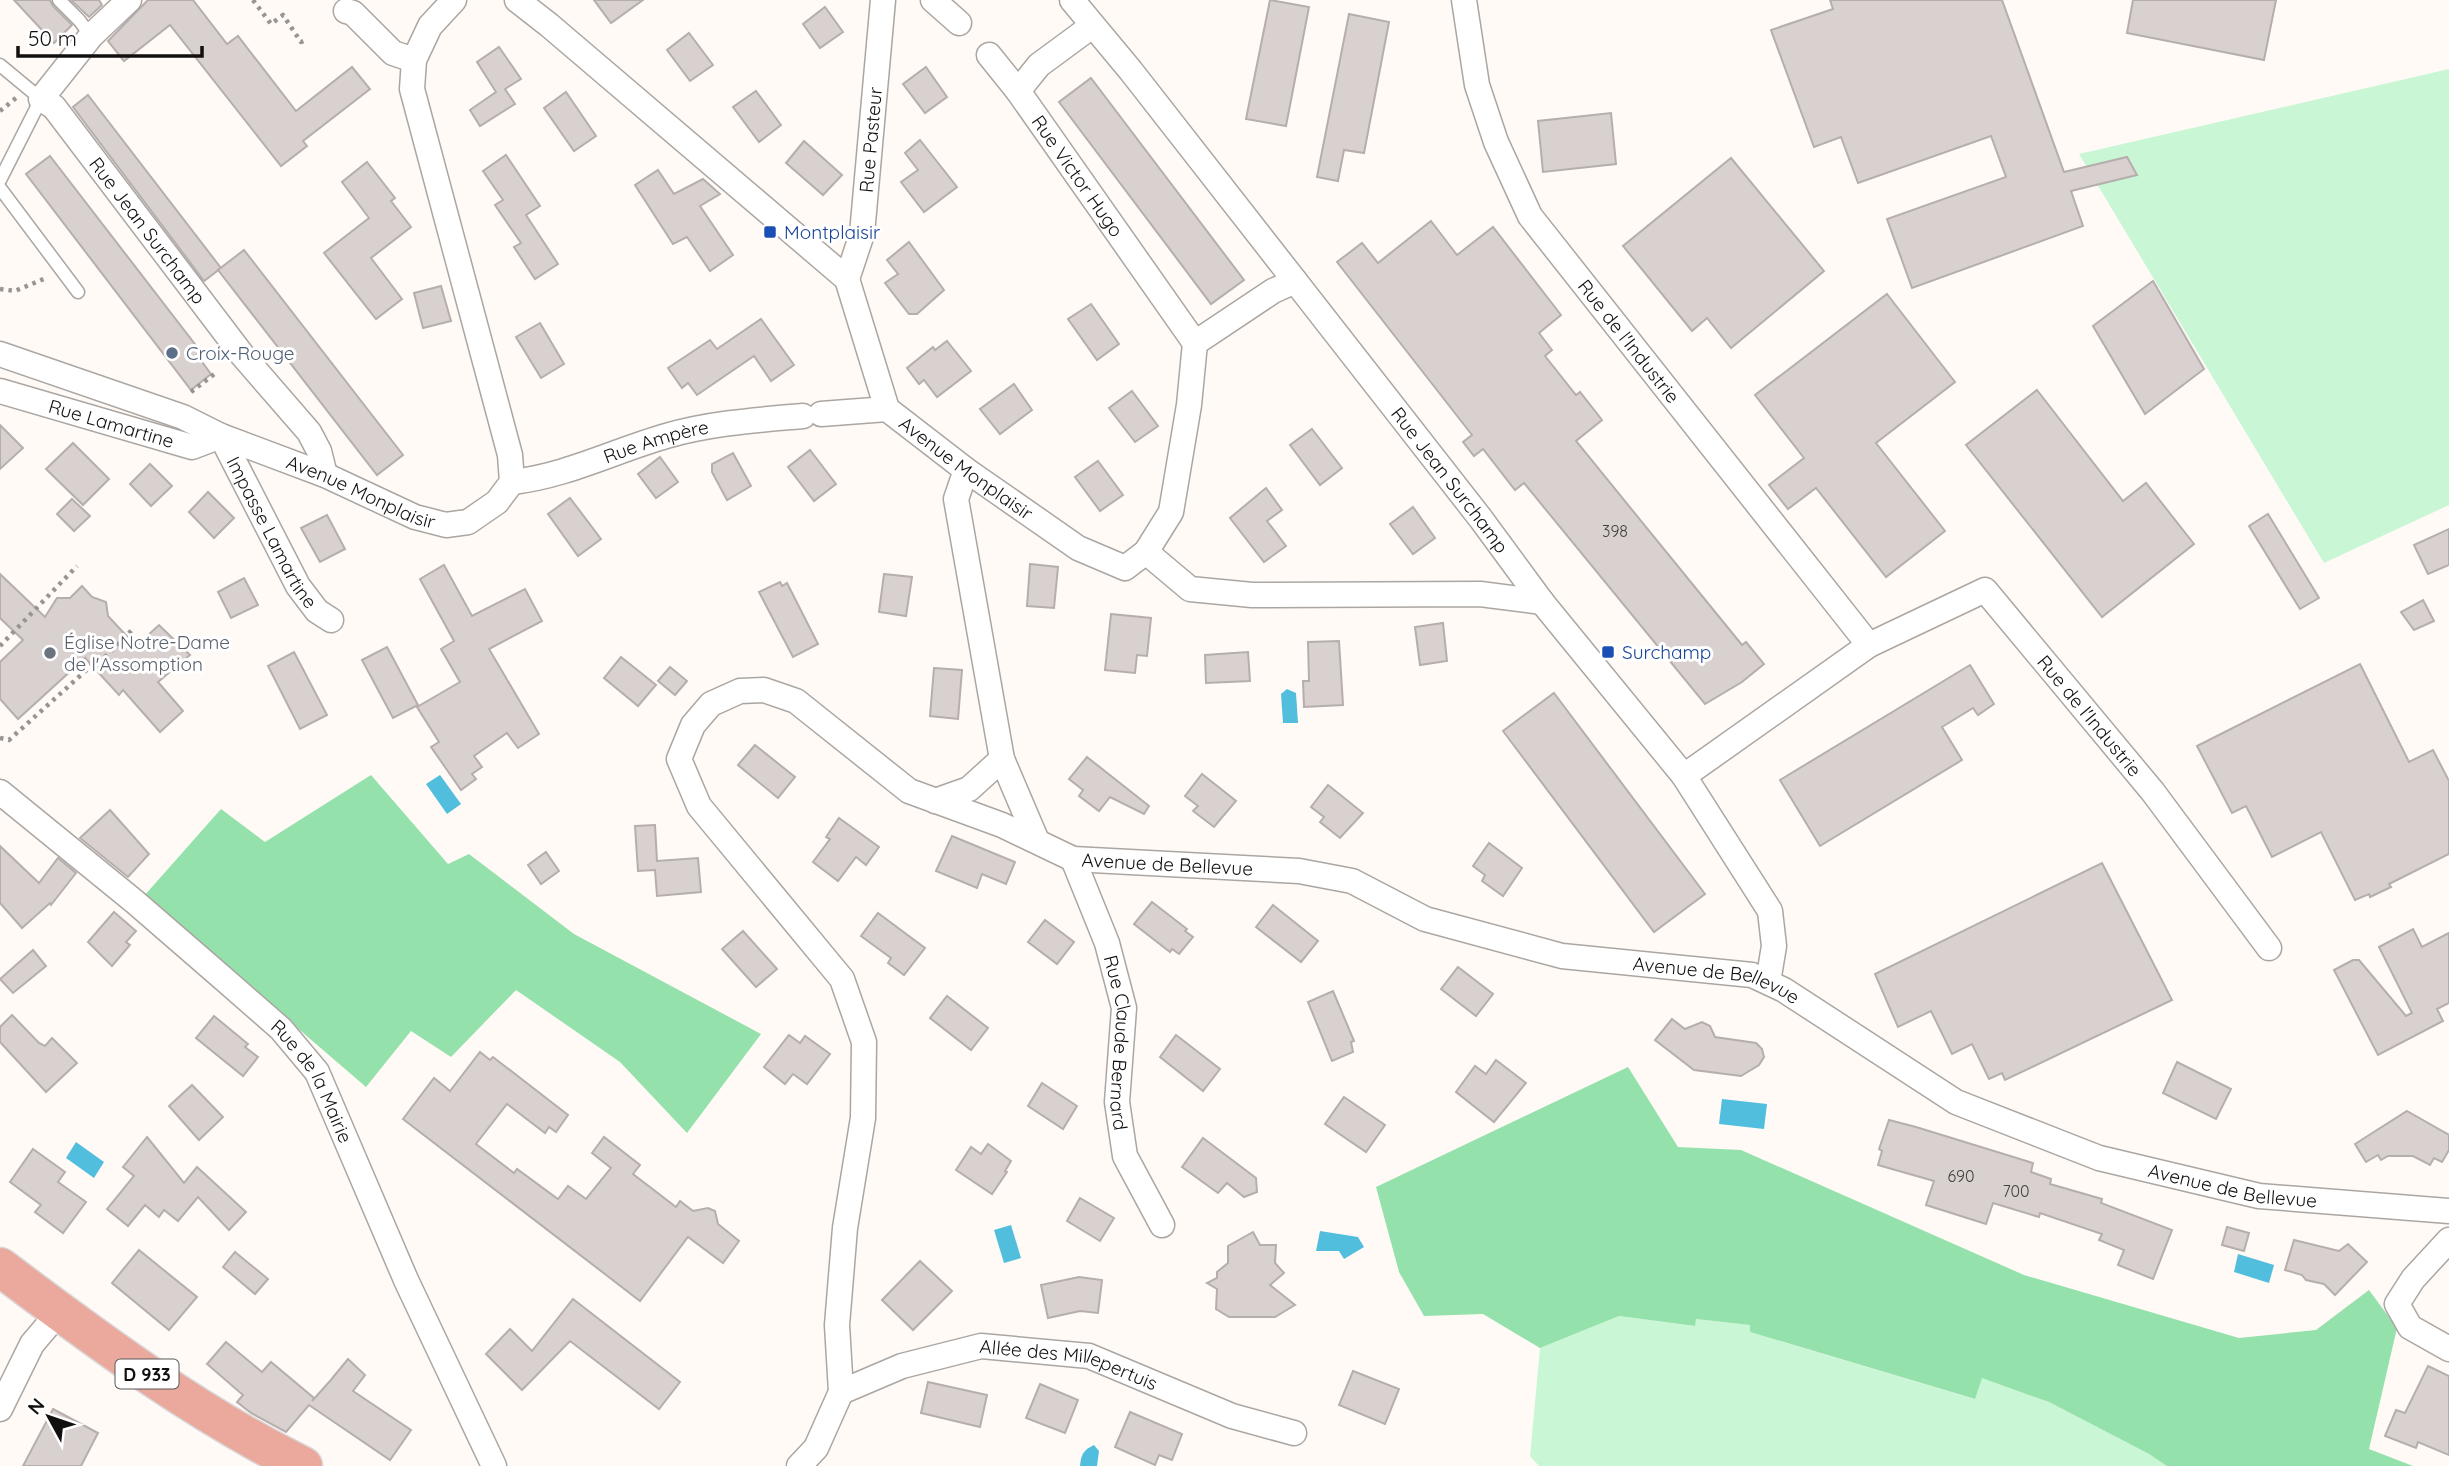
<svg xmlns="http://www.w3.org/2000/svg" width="2449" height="1466" viewBox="0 0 2449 1466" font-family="Quicksand,sans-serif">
<rect width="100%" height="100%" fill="#fffaf6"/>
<g fill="#c9f7d5">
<polygon points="2449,69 2449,505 2324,563 2079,154"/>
<polygon points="1619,1316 1694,1326 1696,1319 1750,1325 1750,1332 1974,1399 1982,1377 2049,1402 2149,1454 2167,1466 1539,1466 1530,1456 1540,1348"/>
</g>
<g fill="#94e1ab">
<polygon points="371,775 448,864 469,854 574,934 761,1034 687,1133 620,1062 516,990 451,1057 411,1031 366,1087 144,896 221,809 265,842"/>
<polygon points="1628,1067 1678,1147 1741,1150 2024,1275 2239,1338 2316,1330 2369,1290 2397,1328 2369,1449 2413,1466 2167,1466 2149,1454 2049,1402 1982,1378 1975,1399 1750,1332 1750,1325 1696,1319 1695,1326 1619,1316 1540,1348 1483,1314 1424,1316 1399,1272 1376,1187"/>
</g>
<g fill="#51bedd">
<polygon points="1287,689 1296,693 1298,723 1283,723 1281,694"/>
<polygon points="440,775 461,804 447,814 426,784"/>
<polygon points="1722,1099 1767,1104 1764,1129 1719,1124"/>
<polygon points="76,1142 104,1162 94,1178 66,1158"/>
<polygon points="1011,1225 1021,1258 1004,1263 994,1230"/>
<polygon points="1320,1231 1358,1237 1364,1247 1344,1259 1339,1251 1316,1251"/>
<polygon points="2238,1254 2274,1265 2269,1283 2234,1272"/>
<path d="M1094,1445L1099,1451L1097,1466H1080C1081,1455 1083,1450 1094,1445Z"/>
</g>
<g fill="#d9d1cf" stroke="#b6aead" stroke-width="2">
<polygon points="14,0 50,0 53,6 72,25 54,43"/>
<polygon points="71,0 99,0 102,5 89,17"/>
<polygon points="148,0 193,0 227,44 238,36 296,111 352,67 370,89 303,141 307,146 281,166 170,25 124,61 108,41"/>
<polygon points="594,0 643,0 611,23"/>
<polygon points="1270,0 1309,7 1286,126 1246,119"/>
<polygon points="1830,0 2002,0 2064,172 2127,157 2137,175 2071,191 2083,226 1912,288 1887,219 2006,177 1991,136 1858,183 1841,137 1814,147 1771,30 1833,9"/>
<polygon points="2133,0 2276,0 2264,60 2127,33"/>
<polygon points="825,7 843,32 820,48 803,24"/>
<polygon points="1349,14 1389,22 1364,153 1344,150 1338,181 1317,177"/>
<polygon points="689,33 713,65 690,81 667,50"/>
<polygon points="499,47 521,79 505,89 515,104 480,126 470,110 496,92 477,62"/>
<polygon points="926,67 947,97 925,113 903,84"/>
<polygon points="1091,78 1244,280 1211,304 1059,102"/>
<polygon points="756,91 781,125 759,142 733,107"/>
<polygon points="566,92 596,136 574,151 544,108"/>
<polygon points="88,95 221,268 204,281 73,107"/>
<polygon points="1611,113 1616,164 1543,172 1538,121"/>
<polygon points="920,140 957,187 924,212 901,182 918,170 905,153"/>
<polygon points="804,141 842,175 823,195 786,163"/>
<polygon points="506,155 540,206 526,215 558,264 535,279 514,247 521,243 495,205 503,200 483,171"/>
<polygon points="50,156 201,352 197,355 211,374 191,390 26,174"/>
<polygon points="1731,158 1824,271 1731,348 1707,318 1692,331 1623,246"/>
<polygon points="367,162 395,198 391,201 411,227 371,258 402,299 376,319 324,253 369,218 342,182"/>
<polygon points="658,170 674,194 703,179 720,194 700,206 733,255 710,271 687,237 673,244 635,185"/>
<polygon points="1431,221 1457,255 1493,227 1561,315 1539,333 1552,350 1545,356 1576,395 1580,392 1602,420 1576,441 1742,645 1746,642 1764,664 1742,682 1705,704 1524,483 1515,490 1483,449 1474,456 1463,442 1472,435 1337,262 1362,243 1378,263"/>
<polygon points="909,242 944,290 917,314 909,314 885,283 898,274 887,260"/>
<polygon points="244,250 403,455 377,475 218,270"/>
<polygon points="2153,281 2204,369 2145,414 2093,326"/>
<polygon points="441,286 451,321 423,328 414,293"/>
<polygon points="1887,294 1955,382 1876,443 1945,531 1886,577 1816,488 1788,509 1769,485 1804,458 1755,395"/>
<polygon points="1091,304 1119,344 1097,360 1068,319"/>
<polygon points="761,319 794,365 771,381 754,356 697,395 688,383 682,388 668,368 710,340 717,349"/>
<polygon points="540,323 564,364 541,378 516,337"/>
<polygon points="947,341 971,371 937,397 924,380 919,384 907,368 933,347 935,350"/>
<polygon points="1014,384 1032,410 1000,434 980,409"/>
<polygon points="2037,390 2123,501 2146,483 2194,544 2102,617 1966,445"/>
<polygon points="1132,391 1158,426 1135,442 1109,408"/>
<polygon points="0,425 23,448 0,469"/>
<polygon points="1312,429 1342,468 1320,485 1290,445"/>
<polygon points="73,443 109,479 83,505 46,469"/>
<polygon points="810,450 836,484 814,501 788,467"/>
<polygon points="733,453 751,486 727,500 712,472 712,464"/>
<polygon points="660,457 678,482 656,498 638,474"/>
<polygon points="1098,461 1123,495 1100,511 1075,477"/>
<polygon points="150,464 172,486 151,506 130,484"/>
<polygon points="1266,488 1282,510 1267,521 1286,546 1264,562 1230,518"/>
<polygon points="208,492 234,518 214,538 189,512"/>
<polygon points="570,498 601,539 578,556 548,514"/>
<polygon points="72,499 90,516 74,531 57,514"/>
<polygon points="1413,507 1435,538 1413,554 1390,524"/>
<polygon points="2268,514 2319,598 2300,609 2249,526"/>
<polygon points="327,515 345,549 320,562 301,528"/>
<polygon points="2449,529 2449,565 2428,574 2414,545"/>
<polygon points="1030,564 1058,567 1054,608 1027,606"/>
<polygon points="444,565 472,616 525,589 542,621 489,649 539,734 518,748 507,733 474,756 482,767 472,774 476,779 461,790 431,747 439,742 417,707 460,682 441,649 454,641 420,579"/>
<polygon points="0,574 45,617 57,598 70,598 82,586 92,597 106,602 108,616 136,646 159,625 190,655 158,682 183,711 160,732 123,690 119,695 85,658 18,719 0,699 0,662 23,640 0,618"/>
<polygon points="884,574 912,577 906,616 879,612"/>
<polygon points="244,578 258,605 231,618 218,592"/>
<polygon points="780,582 782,586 787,583 818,644 793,657 759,592"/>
<polygon points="2423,600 2434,621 2414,630 2401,612"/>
<polygon points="1111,614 1151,618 1147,656 1137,655 1135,673 1105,670"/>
<polygon points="1443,623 1447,661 1420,665 1415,627"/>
<polygon points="1339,641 1343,705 1304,707 1303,681 1309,681 1308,642"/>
<polygon points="387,647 418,705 393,718 362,660"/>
<polygon points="294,652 327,715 300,729 268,666"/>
<polygon points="1248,652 1250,681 1206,683 1205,655"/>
<polygon points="621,657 656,685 638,706 604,678"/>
<polygon points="2360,664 2409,762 2433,750 2449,781 2449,854 2389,884 2391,887 2370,897 2369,894 2355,900 2321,832 2272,857 2246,806 2232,813 2197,746"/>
<polygon points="1970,665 1994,704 1978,715 1973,708 1942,727 1962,760 1820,846 1780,780"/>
<polygon points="670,667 687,681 675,695 658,681"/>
<polygon points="934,668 962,670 958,719 930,716"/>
<polygon points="1554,693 1705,894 1654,932 1503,731"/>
<polygon points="755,745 795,777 778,798 738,765"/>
<polygon points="1087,757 1149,806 1144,814 1110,797 1099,811 1079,796 1083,790 1069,779"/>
<polygon points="1202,774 1236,801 1214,827 1193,811 1198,806 1185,796"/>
<polygon points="1328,785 1363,813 1340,838 1320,822 1324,817 1311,807"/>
<polygon points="110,810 149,854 128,877 80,838"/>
<polygon points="839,818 879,847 866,865 856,857 838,881 813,862 830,839 826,837"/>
<polygon points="655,825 657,861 698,858 701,892 657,896 655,870 638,871 635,826"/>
<polygon points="952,836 1015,862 1006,884 982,874 977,888 936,871"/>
<polygon points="1489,843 1522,868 1503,896 1482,881 1485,875 1473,866"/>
<polygon points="0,846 39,883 58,858 76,873 51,905 50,903 22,928 0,903"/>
<polygon points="546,852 559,871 541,884 528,865"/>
<polygon points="2102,863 2172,1000 2005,1080 2002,1073 1989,1079 1972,1044 1952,1054 1931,1011 1898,1027 1875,974"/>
<polygon points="1152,902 1187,929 1185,931 1193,937 1179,954 1172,949 1170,952 1134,924"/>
<polygon points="1273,905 1318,941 1301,962 1256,927"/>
<polygon points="114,912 136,931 126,942 130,945 112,966 88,942"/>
<polygon points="878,913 925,948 904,975 888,963 891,958 861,936"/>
<polygon points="1045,920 1074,942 1057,964 1028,942"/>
<polygon points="2413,929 2422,947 2449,933 2449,1003 2437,1009 2443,1021 2378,1055 2334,970 2353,960 2359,960 2406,1016 2412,1013 2379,947"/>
<polygon points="743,931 777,969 756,987 722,949"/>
<polygon points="33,950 46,966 13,993 0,979"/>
<polygon points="1458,967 1493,994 1476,1016 1441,989"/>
<polygon points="1333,991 1354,1041 1351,1042 1353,1052 1332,1061 1308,1002"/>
<polygon points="947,996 988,1028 971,1050 930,1018"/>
<polygon points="12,1015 39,1043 45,1046 52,1038 77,1063 46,1092 0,1042 0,1027"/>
<polygon points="214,1016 248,1044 245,1047 258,1057 243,1076 196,1038"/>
<polygon points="1672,1019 1685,1029 1702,1022 1710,1026 1715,1037 1756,1043 1762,1049 1764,1057 1759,1065 1741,1076 1694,1070 1655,1040"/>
<polygon points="789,1035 800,1043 805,1036 830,1054 807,1084 793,1074 785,1084 764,1067"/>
<polygon points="1176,1035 1220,1069 1203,1091 1160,1057"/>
<polygon points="480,1052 490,1060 493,1057 568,1115 556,1132 549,1127 545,1133 507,1104 476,1144 514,1173 517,1169 558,1199 568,1186 586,1199 611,1168 592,1153 604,1137 640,1165 633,1174 676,1207 680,1201 693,1211 708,1208 715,1211 718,1224 739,1241 723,1263 688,1237 640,1301 403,1119 434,1078 450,1091"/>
<polygon points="1496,1060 1526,1083 1494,1122 1456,1092 1475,1066 1486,1074"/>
<polygon points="2177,1062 2231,1089 2216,1119 2163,1093"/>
<polygon points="1042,1083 1077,1106 1063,1129 1028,1106"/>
<polygon points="192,1085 223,1117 199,1140 169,1106"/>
<polygon points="1344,1097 1385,1125 1366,1152 1325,1124"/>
<polygon points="2407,1111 2449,1135 2449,1150 2442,1162 2434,1158 2430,1165 2413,1156 2388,1156 2381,1160 2378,1155 2366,1162 2355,1144"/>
<polygon points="1889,1120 1916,1127 2033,1163 2031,1172 2051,1179 2050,1184 2102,1199 2101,1203 2172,1230 2153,1279 2118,1265 2124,1250 2099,1240 2102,1234 2040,1213 2039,1217 1993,1203 1986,1224 1926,1205 1934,1181 1878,1165 1882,1151 1879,1149"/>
<polygon points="147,1137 184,1183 197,1167 246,1212 229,1230 198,1197 178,1221 164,1210 159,1217 145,1205 128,1226 107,1209 134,1176 123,1167"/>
<polygon points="1203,1138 1256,1178 1257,1192 1244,1197 1227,1183 1218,1193 1182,1167"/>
<polygon points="988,1144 1011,1161 1005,1171 1007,1172 992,1194 956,1170 971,1147 981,1154"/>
<polygon points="33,1149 65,1172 58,1182 86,1202 63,1233 35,1212 41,1205 10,1182"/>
<polygon points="1080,1198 1114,1218 1100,1241 1067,1221"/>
<polygon points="2227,1227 2249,1233 2244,1251 2222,1245"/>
<polygon points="1253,1232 1260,1245 1276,1245 1275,1263 1284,1273 1270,1285 1295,1305 1275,1317 1229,1317 1216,1309 1217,1289 1207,1283 1217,1278 1217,1272 1228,1263 1228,1246"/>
<polygon points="2294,1240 2339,1251 2348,1244 2367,1262 2335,1295 2324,1284 2306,1280 2302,1275 2285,1270"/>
<polygon points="139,1250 197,1297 169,1330 112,1283"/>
<polygon points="235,1252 268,1279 255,1294 223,1267"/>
<polygon points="920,1261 952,1291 913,1330 882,1300"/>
<polygon points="1079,1277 1102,1280 1098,1313 1080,1311 1048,1318 1041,1285"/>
<polygon points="573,1299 680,1382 659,1409 570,1341 522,1390 486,1354 510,1329 532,1351"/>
<polygon points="226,1342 262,1372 271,1362 314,1398 312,1401 330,1381 348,1359 365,1375 353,1391 411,1430 390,1460 309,1405 286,1432 251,1413 237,1402 243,1395 207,1364"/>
<polygon points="2428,1366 2449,1376 2449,1455 2418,1442 2416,1448 2385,1436 2396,1410 2405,1413"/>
<polygon points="1353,1371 1399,1389 1385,1424 1339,1405"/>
<polygon points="928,1382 987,1395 980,1427 921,1413"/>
<polygon points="1040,1384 1078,1400 1065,1433 1026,1418"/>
<polygon points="53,1409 98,1433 81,1466 23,1466"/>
<polygon points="1130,1412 1182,1434 1172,1460 1159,1455 1155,1465 1115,1447"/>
</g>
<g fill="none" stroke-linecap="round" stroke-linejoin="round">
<defs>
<g id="service">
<polyline points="59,0 79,20 91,36"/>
<polyline points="0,65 41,99 0,180"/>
<polyline points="0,188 78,292"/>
</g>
<g id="minor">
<path id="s1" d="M129,0L91,36L41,99L54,107L243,356L309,432L319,451L325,475"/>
<path id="s2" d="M517,0L549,25L847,279L887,409L966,470L1078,548L1125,568L1146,552L1190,589L1252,595L1480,594L1542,602"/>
<polyline points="933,0 959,23"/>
<path id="s3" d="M1072,0L1131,71L1481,519L1542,602L1684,776L1770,911L1774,946L1768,982"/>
<path id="s4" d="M1464,0L1477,85L1496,142L1530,216L1869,645L1684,776"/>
<polyline points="346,11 353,13 393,53 414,60"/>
<path id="s5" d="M1092,26L1039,65L1018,91L1195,343"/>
<polyline points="989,55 1018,91"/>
<path id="s6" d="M847,279L862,234L883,0"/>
<path id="s7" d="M0,354L183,417L221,436L325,475L415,517L446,525L468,522L497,502L512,482L510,455L412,89L414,60L430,26L454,0"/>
<path id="s8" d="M0,391L192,447L221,436L298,586L317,611L331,620"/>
<polyline points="821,414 887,409"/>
<polyline points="966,470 956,499 1002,759 1037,841"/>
<path id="s9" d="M512,482C566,476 614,451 666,436C711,423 757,420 803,416"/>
<polyline points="1146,552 1171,512 1189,405 1195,343 1273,291 1295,281"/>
<path id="s10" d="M1869,645L1985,590L2153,792L2269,948"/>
<path id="s11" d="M0,792L135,902L225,980L281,1029L317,1072L406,1280L494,1466"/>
<polyline points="935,801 969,789 1002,759"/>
<path id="s12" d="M1073,859L1107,943L1124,1008L1117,1102L1125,1156L1162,1225"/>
<polyline points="2449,1240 2413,1279 2397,1304 2410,1327 2449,1349"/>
<path id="s13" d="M841,1392L902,1366L981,1346L1089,1356L1232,1416L1294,1433"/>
<polyline points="0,1409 32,1344 60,1311"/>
<path id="s14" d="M799,1466L816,1448L841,1392L837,1325L845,1228L863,1118L864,1042L842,979L699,806L679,759L693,725L711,704L740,691L764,690L796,701L909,791L1002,825L1073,859L1299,871L1352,881L1425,919L1562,956L1752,975L1784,990L1956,1102L2099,1158L2259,1196L2449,1211"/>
</g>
<path id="primary" d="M0,1267C97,1340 194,1412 303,1466"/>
</defs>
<use href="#service" stroke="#aba6a1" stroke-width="15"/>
<use href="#minor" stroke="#aba6a1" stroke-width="27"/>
<use href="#primary" stroke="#d9d9d9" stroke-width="41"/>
<g stroke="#989491" stroke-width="4.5" stroke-dasharray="3.5 5" stroke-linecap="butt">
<polyline points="253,0 271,24 283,15 301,42 306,40"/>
<polyline points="0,111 16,98"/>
<polyline points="0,289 15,291 46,278"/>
<polyline points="191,392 217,372"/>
<polyline points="0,646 77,566"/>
<polyline points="0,738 9,740 91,666 104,658 134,628"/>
</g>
<use href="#service" stroke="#fff" stroke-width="12"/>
<use href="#minor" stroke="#fff" stroke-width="24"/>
<use href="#primary" stroke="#eba89c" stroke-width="38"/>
</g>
<g fill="#1a4fb4" stroke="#fff" stroke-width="2.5">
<rect x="763" y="225" width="14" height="14" rx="3.5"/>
<rect x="1601" y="645" width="14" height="14" rx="3.5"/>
</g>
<circle fill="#5c6f8a" stroke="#fff" stroke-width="2.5" cx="172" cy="353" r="7"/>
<circle fill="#6b7280" stroke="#fff" stroke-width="2.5" cx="50" cy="653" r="7"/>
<g text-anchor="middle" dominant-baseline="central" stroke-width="6" stroke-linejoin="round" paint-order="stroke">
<g font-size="16" fill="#44403f">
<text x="1615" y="531">398</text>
<text x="1961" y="1176">690</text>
<text x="2016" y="1191">700</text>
</g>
<rect fill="#fff" stroke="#595857" stroke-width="2" x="115.5" y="1359.5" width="63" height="29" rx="5"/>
<g font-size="18" font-weight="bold" fill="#12100f">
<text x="147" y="1374">D 933</text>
</g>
<g font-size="19" fill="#12100f" stroke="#fff">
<text stroke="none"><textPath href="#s6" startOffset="142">Rue Pasteur</textPath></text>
<text stroke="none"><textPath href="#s5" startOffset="203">Rue Victor Hugo</textPath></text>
<text stroke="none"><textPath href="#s1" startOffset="303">Rue Jean Surchamp</textPath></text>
<text stroke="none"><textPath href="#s4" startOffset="387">Rue de l'Industrie</textPath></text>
<text stroke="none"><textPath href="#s8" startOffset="116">Rue Lamartine</textPath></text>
<text stroke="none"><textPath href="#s9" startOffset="150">Rue Ampère</textPath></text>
<text stroke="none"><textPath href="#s2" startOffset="667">Avenue Monplaisir</textPath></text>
<text stroke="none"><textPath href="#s3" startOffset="611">Rue Jean Surchamp</textPath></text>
<text stroke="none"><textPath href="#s7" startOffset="387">Avenue Monplaisir</textPath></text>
<text stroke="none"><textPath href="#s8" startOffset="340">Impasse Lamartine</textPath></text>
<text stroke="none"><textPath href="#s10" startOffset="292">Rue de l'Industrie</textPath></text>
<text stroke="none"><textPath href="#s14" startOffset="1351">Avenue de Bellevue</textPath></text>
<text stroke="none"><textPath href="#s14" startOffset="1918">Avenue de Bellevue</textPath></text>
<text stroke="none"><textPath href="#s12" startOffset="192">Rue Claude Bernard</textPath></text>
<text stroke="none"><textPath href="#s11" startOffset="429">Rue de la Mairie</textPath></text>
<text stroke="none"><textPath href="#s14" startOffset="2483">Avenue de Bellevue</textPath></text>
<text stroke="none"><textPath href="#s13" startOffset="238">Allée des Millepertuis</textPath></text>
</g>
<g font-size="19" fill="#164399" stroke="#fff" text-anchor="start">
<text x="784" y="232">Montplaisir</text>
<text x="1622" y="652">Surchamp</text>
</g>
<g font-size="19" fill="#4e5e75" stroke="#fff" text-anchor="start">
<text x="186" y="353">Croix-Rouge</text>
</g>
<g font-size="19" fill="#5b616d" stroke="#fff" text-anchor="start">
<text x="64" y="642">Église Notre-Dame<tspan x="64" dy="22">de l'Assomption</tspan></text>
</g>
</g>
<g transform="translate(49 1417) rotate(310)" stroke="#ffffff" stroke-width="5" paint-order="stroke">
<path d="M0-5L12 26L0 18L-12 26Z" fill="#12100f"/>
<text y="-10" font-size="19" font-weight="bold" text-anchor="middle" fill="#12100f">N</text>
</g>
<path d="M18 46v10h184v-10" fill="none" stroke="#12100f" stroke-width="3.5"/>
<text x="28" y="46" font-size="21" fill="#12100f" stroke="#ffffff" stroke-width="5" paint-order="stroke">50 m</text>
</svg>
